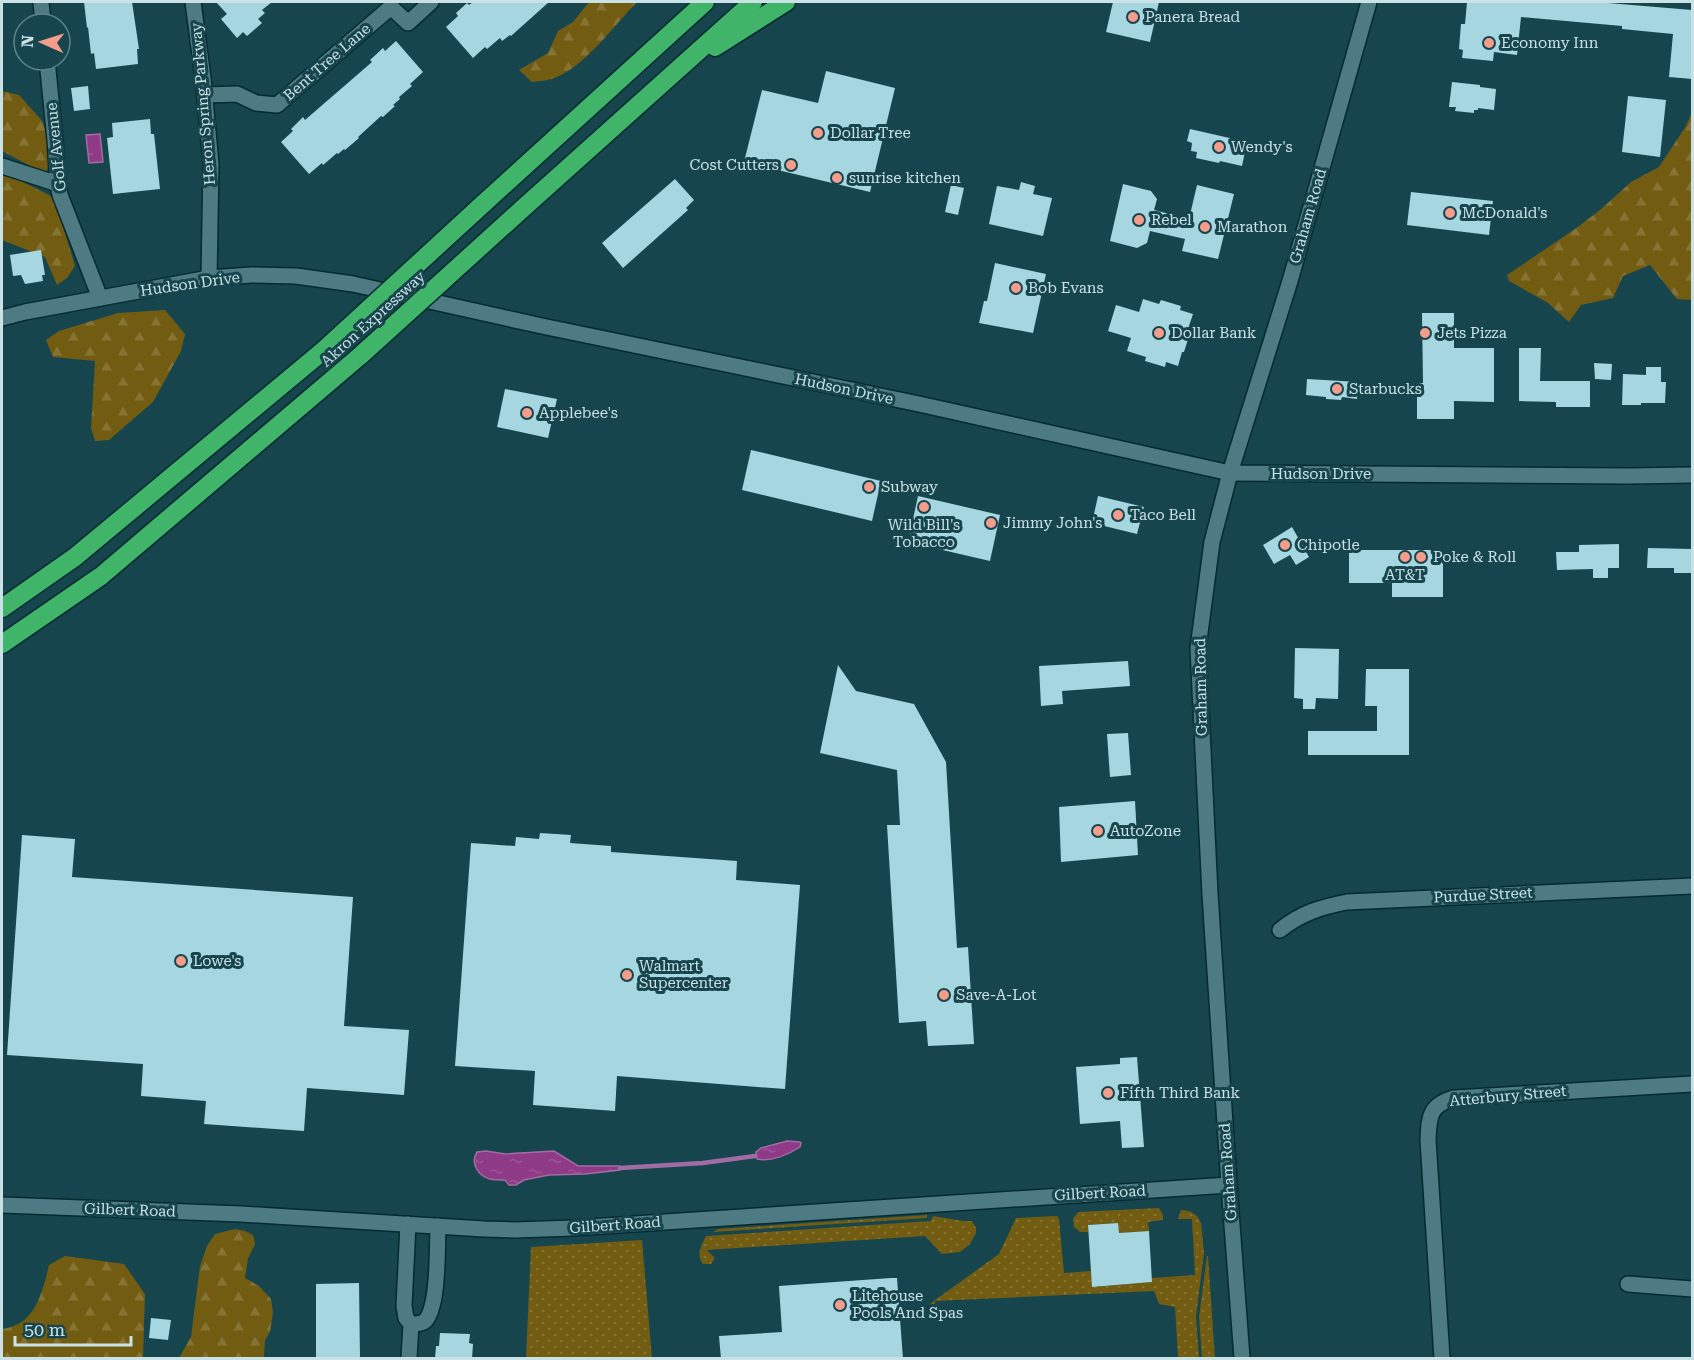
<svg xmlns="http://www.w3.org/2000/svg" width="1694" height="1360" viewBox="0 0 1694 1360" font-family="'Roboto Serif',serif">
<defs>
<pattern id="grass-dots" width="8" height="8" patternUnits="userSpaceOnUse" patternTransform="scale(1.5)"><rect width="8" height="8" fill="#725c11"/><path d="M2 2h.1M6 6h.1" fill="none" stroke="#857334" stroke-width="1.8" stroke-linecap="round"/></pattern>
<pattern id="forest-firs" width="22" height="20" patternUnits="userSpaceOnUse" patternTransform="scale(1.5)"><rect width="22" height="20" fill="#725c11"/><path d="M5 1l3.5 6h-7zM16 11l3.5 6h-7z" fill="#857334"/></pattern>
<pattern id="water-ripples" width="26" height="14" patternUnits="userSpaceOnUse" patternTransform="scale(1.5)"><rect width="26" height="14" fill="#8f3a86"/><path d="M2 4q2-2 4 0t4 0M15 11q2-2 4 0t4 0" fill="none" stroke="#9d5697"/></pattern>
</defs>
<rect width="100%" height="100%" fill="#16454d"/>
<g fill="url(#grass-dots)">
<polygon points="1159,1208 1163,1215 1163,1220 1148,1222 1149,1231 1119,1233 1118,1223 1088,1225 1088,1232 1080,1232 1074,1227 1073,1219 1078,1212"/>
<polygon points="1181,1210 1189,1211 1197,1216 1201,1223 1204,1253 1196,1316 1199,1358 1178,1358 1175,1307 1159,1304 1154,1291 935,1301 936,1313 929,1314 931,1303 999,1254 1016,1218 1057,1216 1059,1219 1064,1273 1091,1271 1093,1287 1152,1282 1152,1278 1195,1275 1192,1219 1178,1219"/>
<polygon points="927,1215 927,1218 713,1232 718,1229"/>
<path d="M933,1216L963,1221H972L976,1228V1233L970,1244L960,1252L942,1254L925,1236L707,1250L715,1258L711,1264H703C696,1255 701,1246 706,1236L931,1221Z"/>
<polygon points="642,1240 652,1358 526,1358 531,1247"/>
<polygon points="1207,1256 1208,1256 1215,1358 1202,1358 1199,1317"/>
</g>
<g fill="url(#forest-firs)">
<path d="M589,2H637C614,25 583,70 551,79C545,81 538,81 532,82L519,70L548,53L558,31L573,22Z"/>
<polygon points="2,91 19,95 43,122 50,150 47,172 36,169 2,151"/>
<polygon points="1692,112 1692,300 1677,299 1650,265 1623,276 1613,298 1581,305 1569,322 1548,303 1509,281 1507,275 1575,229 1600,210 1631,182 1659,167 1686,126"/>
<polygon points="2,174 15,178 51,196 62,223 75,266 67,278 57,285 45,257 2,240"/>
<polygon points="165,310 185,334 181,351 153,402 109,440 95,441 91,428 95,361 53,357 46,340 59,331 118,313"/>
<polygon points="235,1229 245,1231 253,1235 255,1244 248,1258 245,1278 259,1286 271,1299 273,1312 270,1332 265,1340 264,1358 179,1358 191,1337 200,1266 207,1246 215,1234"/>
<path d="M65,1256L124,1264L145,1294L143,1358H2V1329C35,1325 42,1294 49,1265Z"/>
</g>
<g fill="url(#water-ripples)" stroke="#a16ca3" stroke-width="1.5">
<polygon points="100,134 103,162 89,163 86,135"/>
<path d="M787,1141L800,1142L801,1143L800,1147C788,1155 771,1162 757,1159L756,1152L761,1148Z"/>
<path d="M486,1151L505,1154L554,1151L578,1166H620V1170L585,1174L549,1175L524,1180L516,1185H509L505,1180C500,1180 494,1180 490,1179C478,1176 470,1163 477,1152Z"/>
</g>
<g fill="none" stroke-linecap="round" stroke-linejoin="round">
<polyline stroke="#a16ca3" stroke-width="4.5" points="620,1168 703,1163 755,1156"/>
</g>
<g fill="#a6d6e0">
<polygon points="84,2 132,2 139,49 137,49 138,64 96,69 94,53 91,54 88,27 87,28"/>
<polygon points="216,2 272,2 262,10 265,13 258,19 262,23 247,36 243,32 237,38 221,19 227,14"/>
<polygon points="473,2 549,2 511,36 510,35 502,41 500,38 487,49 485,47 473,58 446,27 458,16 456,13 467,3 469,5"/>
<polygon points="1113,2 1159,2 1150,42 1106,32"/>
<polygon points="1467,2 1596,2 1692,10 1692,79 1669,77 1673,34 1622,29 1622,26 1521,17 1517,55 1494,52 1493,61 1462,58 1463,50 1459,49 1461,24 1465,24"/>
<polygon points="396,41 423,72 410,84 412,86 399,97 400,99 393,105 395,106 383,117 381,116 358,137 359,138 345,150 344,149 338,154 337,153 323,165 322,163 309,174 281,142 293,131 291,129 303,117 305,120 372,62 370,60 383,48 385,51"/>
<polygon points="826,71 895,88 870,192 744,162 762,90 818,103"/>
<polygon points="1452,82 1480,85 1480,87 1496,89 1494,110 1478,108 1478,110 1474,110 1474,113 1455,111 1456,107 1449,107"/>
<polygon points="88,86 90,109 74,111 71,88"/>
<polygon points="1628,96 1666,100 1660,157 1622,152"/>
<polygon points="150,119 151,134 154,134 160,189 113,194 107,138 113,137 112,123"/>
<polygon points="1190,129 1247,142 1242,166 1220,161 1219,163 1196,158 1197,152 1191,151 1192,143 1187,141"/>
<polygon points="675,179 694,200 686,208 688,210 623,268 602,243"/>
<polygon points="1021,182 1035,186 1033,194 1052,198 1043,236 989,224 997,186 1019,190"/>
<polygon points="1123,184 1151,191 1157,199 1154,210 1189,219 1197,185 1234,194 1218,259 1182,251 1185,239 1150,231 1147,243 1137,248 1110,241"/>
<polygon points="951,185 964,188 958,215 945,212"/>
<polygon points="1411,192 1493,201 1489,235 1407,225"/>
<polygon points="41,250 45,275 42,275 43,281 25,284 21,275 13,276 10,255"/>
<polygon points="995,263 1046,274 1033,333 979,323 984,301 987,301"/>
<polygon points="1143,299 1159,304 1161,300 1181,306 1180,310 1193,314 1187,332 1190,333 1184,352 1182,352 1178,366 1166,362 1165,367 1145,361 1146,357 1127,351 1131,338 1108,331 1116,305 1139,312"/>
<polygon points="1422,313 1454,313 1454,348 1494,348 1494,402 1454,401 1454,419 1417,419 1417,383 1423,383"/>
<polygon points="1519,348 1541,348 1540,381 1590,381 1590,407 1556,407 1556,402 1519,401"/>
<polygon points="1594,363 1612,364 1611,380 1595,379"/>
<polygon points="1646,367 1661,367 1661,382 1666,382 1665,403 1641,403 1641,405 1622,405 1623,374 1646,375"/>
<polygon points="1307,379 1358,382 1357,399 1342,397 1341,400 1326,399 1326,397 1306,395"/>
<polygon points="505,389 557,399 548,438 497,427"/>
<polygon points="751,450 881,481 872,521 742,490"/>
<polygon points="918,496 1000,515 990,561 908,542"/>
<polygon points="1098,496 1144,507 1137,534 1092,523"/>
<polygon points="1292,527 1309,557 1296,565 1290,555 1274,564 1263,545"/>
<polygon points="1619,544 1619,568 1608,568 1608,578 1593,578 1593,569 1557,570 1556,552 1579,552 1579,545"/>
<polygon points="1648,548 1692,549 1692,573 1674,573 1674,568 1647,568"/>
<polygon points="1349,550 1443,550 1443,597 1392,597 1392,583 1349,583"/>
<polygon points="1295,648 1339,649 1338,699 1316,698 1315,709 1303,709 1303,699 1294,698"/>
<polygon points="1128,661 1130,686 1062,691 1063,704 1041,706 1039,666"/>
<polygon points="838,665 856,691 914,704 946,762 957,948 968,947 974,1044 928,1046 926,1021 899,1023 887,825 900,825 897,770 820,753"/>
<polygon points="1366,669 1409,669 1409,755 1308,755 1308,731 1377,731 1377,706 1365,706"/>
<polygon points="1128,733 1131,775 1110,777 1107,734"/>
<polygon points="1135,801 1138,855 1061,862 1059,807"/>
<polygon points="540,833 571,835 570,843 611,846 611,852 737,861 736,880 800,885 785,1089 617,1076 615,1111 533,1105 535,1071 455,1066 471,843 515,846 516,837 539,839"/>
<polygon points="22,835 75,839 72,877 353,897 344,1026 409,1030 404,1095 307,1088 304,1131 204,1124 206,1101 141,1096 143,1064 7,1055"/>
<polygon points="1137,1057 1144,1147 1122,1148 1120,1121 1080,1124 1076,1067 1120,1064 1120,1058"/>
<polygon points="1118,1223 1119,1233 1149,1231 1152,1282 1092,1287 1088,1225"/>
<polygon points="891,1278 897,1278 903,1359 721,1359 719,1336 782,1332 779,1286"/>
<polygon points="359,1283 360,1359 316,1359 316,1284"/>
<polygon points="151,1318 171,1320 168,1340 149,1338"/>
<polygon points="440,1333 470,1334 469,1343 473,1344 472,1359 435,1359 436,1346 439,1346"/>
</g>
<g fill="none" stroke-linecap="round" stroke-linejoin="round">
<defs>
<g id="minor">
<polyline points="41,2 43,24"/>
<polyline points="193,2 203,78 211,164 209,278"/>
<polyline points="47,60 55,140 58,184 60,195 100,298"/>
<polyline points="205,95 237,94 256,103 277,105 391,7 408,23 431,2"/>
<polyline points="2,166 58,184"/>
<path d="M1280,930C1301,913 1321,907 1347,902L1692,886"/>
<polyline points="2,1205 241,1214 484,1229 515,1230 573,1228 1229,1185"/>
<polyline points="408,1224 404,1306 406,1318 411,1324 409,1358"/>
<polyline points="1628,1284 1692,1289"/>
<path d="M411,1324C416,1324 421,1324 425,1321C439,1307 437,1247 438,1226"/>
<path d="M1442,1358L1428,1140C1429,1117 1429,1105 1454,1098L1692,1084"/>
</g>
<polyline id="tertiary" points="2,318 25,312 209,278 251,275 296,276 353,284 542,326 919,404 1230,473 1628,476 1692,475"/>
<polyline id="secondary" points="1242,1358 1229,1185 1210,894 1198,648 1212,542 1230,473 1290,281 1369,2"/>
<g id="motorway">
<polyline points="715,47 786,2"/>
<polyline points="483,204 705,2"/>
<polyline points="521,210 753,2"/>
<polyline points="2,608 75,557 324,350"/>
<polyline points="2,644 101,576 361,355"/>
</g>
</defs>
<use href="#minor" stroke="#052a30" stroke-width="18"/>
<use href="#tertiary" stroke="#052a30" stroke-width="18"/>
<use href="#secondary" stroke="#052a30" stroke-width="18"/>
<use href="#motorway" stroke="#052a30" stroke-width="21"/>
<use href="#minor" stroke="#4d7a83" stroke-width="15"/>
<use href="#tertiary" stroke="#4d7a83" stroke-width="15"/>
<use href="#secondary" stroke="#4d7a83" stroke-width="15"/>
<use href="#motorway" stroke="#40b56a" stroke-width="18"/>
<defs>
<g id="motorway-bridge">
<polyline points="324,350 483,204"/>
<polyline points="361,355 521,210"/>
</g>
</defs>
<use href="#motorway-bridge" stroke="#052a30" stroke-width="21" stroke-linecap="butt"/>
<use href="#motorway-bridge" stroke="#40b56a" stroke-width="18"/>
</g>
<g fill="#f49d8c" stroke="#16454d" stroke-width="2">
<circle cx="1133" cy="17" r="6"/>
<circle cx="1489" cy="43" r="6"/>
<circle cx="818" cy="133" r="6"/>
<circle cx="1219" cy="147" r="6"/>
<circle cx="791" cy="165" r="6"/>
<circle cx="837" cy="178" r="6"/>
<circle cx="1450" cy="213" r="6"/>
<circle cx="1139" cy="220" r="6"/>
<circle cx="1205" cy="227" r="6"/>
<circle cx="1016" cy="288" r="6"/>
<circle cx="1159" cy="333" r="6"/>
<circle cx="1425" cy="333" r="6"/>
<circle cx="1337" cy="389" r="6"/>
<circle cx="527" cy="413" r="6"/>
<circle cx="869" cy="487" r="6"/>
<circle cx="924" cy="507" r="6"/>
<circle cx="1118" cy="515" r="6"/>
<circle cx="991" cy="523" r="6"/>
<circle cx="1285" cy="545" r="6"/>
<circle cx="1405" cy="557" r="6"/>
<circle cx="1421" cy="557" r="6"/>
<circle cx="1098" cy="831" r="6"/>
<circle cx="181" cy="961" r="6"/>
<circle cx="627" cy="975" r="6"/>
<circle cx="944" cy="995" r="6"/>
<circle cx="1108" cy="1093" r="6"/>
<circle cx="840" cy="1305" r="6"/>
</g>
<g text-anchor="middle" dominant-baseline="central" stroke-width="6" stroke-linejoin="round" paint-order="stroke">
<g font-size="15" fill="#cae1e6" stroke="#16454d" text-anchor="start">
<text x="1145" y="17">Panera Bread</text>
<text x="1501" y="43">Economy Inn</text>
<text x="830" y="133">Dollar Tree</text>
<text x="1231" y="147">Wendy's</text>
<text x="779" y="165" text-anchor="end">Cost Cutters</text>
<text x="849" y="178">sunrise kitchen</text>
<text x="1462" y="213">McDonald's</text>
<text x="1151" y="220">Rebel</text>
<text x="1217" y="227">Marathon</text>
<text x="1028" y="288">Bob Evans</text>
<text x="1171" y="333">Dollar Bank</text>
<text x="1437" y="333">Jets Pizza</text>
<text x="1349" y="389">Starbucks</text>
<text x="539" y="413">Applebee's</text>
<text x="881" y="487">Subway</text>
<text x="1130" y="515">Taco Bell</text>
<text x="1003" y="523">Jimmy John's</text>
<text x="924" y="525" text-anchor="middle">Wild Bill's<tspan x="924" dy="17">Tobacco</tspan></text>
<text x="1297" y="545">Chipotle</text>
<text x="1433" y="557">Poke &amp; Roll</text>
<text x="1405" y="575" text-anchor="middle">AT&amp;T</text>
<text x="1110" y="831">AutoZone</text>
<text x="193" y="961">Lowe's</text>
<text x="639" y="966">Walmart<tspan x="639" dy="17">Supercenter</tspan></text>
<text x="956" y="995">Save-A-Lot</text>
<text x="1120" y="1093">Fifth Third Bank</text>
<text x="852" y="1296">Litehouse<tspan x="852" dy="17">Pools And Spas</tspan></text>
</g>
<g font-size="15" fill="#cae1e6" stroke="#16454d">
<text transform="translate(327 62) rotate(-41)">Bent Tree Lane</text>
<text transform="translate(203 104) rotate(-95)">Heron Spring Parkway</text>
<text transform="translate(56 147) rotate(-96)">Golf Avenue</text>
<text transform="translate(1308 216) rotate(-74)">Graham Road</text>
<text transform="translate(190 284) rotate(-8)">Hudson Drive</text>
<text transform="translate(373 319) rotate(-42)">Akron Expressway</text>
<text transform="translate(844 389) rotate(12)">Hudson Drive</text>
<text x="1321" y="474">Hudson Drive</text>
<text transform="translate(1201 687) rotate(-91)">Graham Road</text>
<text transform="translate(1483 895) rotate(-3)">Purdue Street</text>
<text transform="translate(1508 1096) rotate(-5)">Atterbury Street</text>
<text transform="translate(1228 1172) rotate(-94)">Graham Road</text>
<text transform="translate(1100 1193) rotate(-3)">Gilbert Road</text>
<text transform="translate(130 1210) rotate(2)">Gilbert Road</text>
<text transform="translate(615 1225) rotate(-4)">Gilbert Road</text>
</g>
</g>
<rect width="1694" height="1360" fill="none" stroke="#cae1e6" stroke-width="6"/>
<g transform="translate(42 42) rotate(273)"><circle r="28" fill="#16454d" stroke="#5e838a" stroke-width="1.5"/>
<path d="M0-4.5L10 22L0 15L-10 22Z" fill="#f49d8c"/>
<text y="-9" font-size="16" font-weight="bold" text-anchor="middle" fill="#cae1e6">N</text>
</g>
<path d="M15 1336v9h116v-9" fill="none" stroke="#cae1e6" stroke-width="3"/>
<text x="24" y="1336" font-size="18" fill="#cae1e6" stroke="#16454d" stroke-width="4.5" paint-order="stroke">50 m</text>
</svg>
